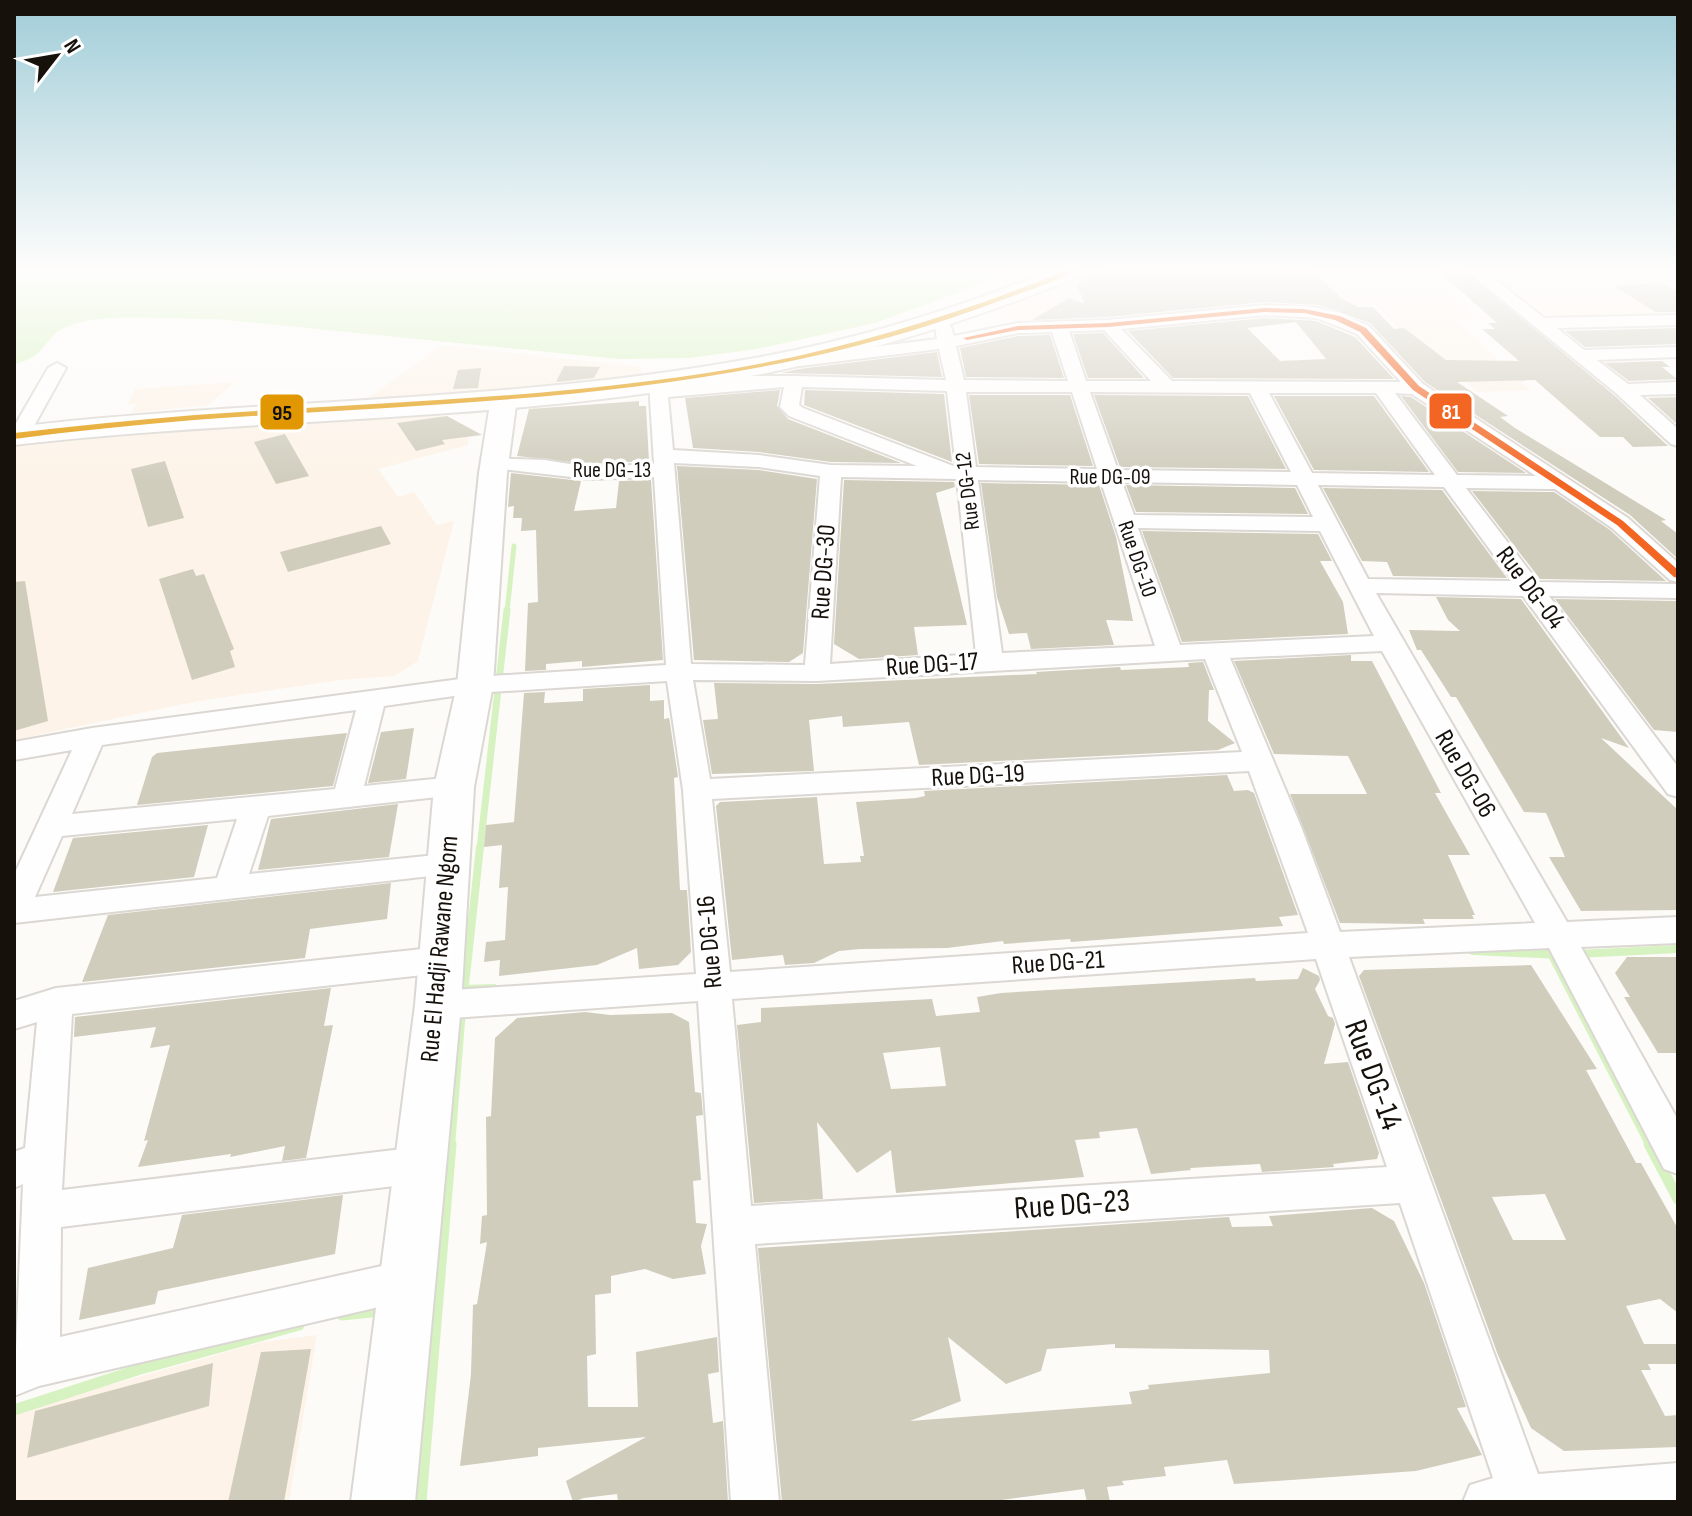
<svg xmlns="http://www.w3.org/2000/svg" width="1692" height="1516" viewBox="0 0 1692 1516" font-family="'Sofia Sans Condensed',sans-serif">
<rect width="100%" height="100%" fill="#fdfbf8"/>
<g fill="#fdf3e8">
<polygon points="1314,270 1441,270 1464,290 1449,292 1479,318 1456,321 1531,390 1477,392 1445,361 1432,361 1376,305 1346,306"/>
<polygon points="1483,270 1675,270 1678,271 1678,316 1549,322"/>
<polygon points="1068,275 1087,281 1100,317 1007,319 983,308"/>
<polygon points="442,345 641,367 643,380 363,402"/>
<polygon points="235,382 208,405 131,413 136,404 128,404 135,389"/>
<polygon points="404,414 442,416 469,430 468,445 378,469 398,497 414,492 437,525 454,521 418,661 394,676 340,680 193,702 14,740 14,447 184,428"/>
<polygon points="317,1335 289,1502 14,1502 14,1412 262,1342"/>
</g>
<path fill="#d7f2c1" d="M14,270H1020L875,323L757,349L689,358L619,359L215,319C173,321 98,310 62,329C50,335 46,347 36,355C30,359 21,362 14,365Z"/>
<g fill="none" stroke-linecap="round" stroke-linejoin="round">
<polyline stroke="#d7f2c1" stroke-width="5" points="507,612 514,546"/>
<polyline stroke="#d7f2c1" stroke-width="7" points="480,849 507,610"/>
<g stroke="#d7f2c1" stroke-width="8">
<polyline points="1544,940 1650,1146"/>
<polyline points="1473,951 1560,955"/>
<polyline points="1577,954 1678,949"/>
<polyline points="464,989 494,988"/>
<polyline points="464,994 480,847"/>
<polyline points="451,1146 462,1010"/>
</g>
<g stroke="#d7f2c1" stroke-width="11">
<polyline points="1649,1144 1678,1199"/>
<polyline points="342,1315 382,1311"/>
<polyline points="14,1410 137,1370 299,1325"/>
<polyline points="421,1502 451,1144"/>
</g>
</g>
<g fill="#d0cdbd" fill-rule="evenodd">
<polygon points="1100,270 1312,270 1342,299 1358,307 1373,307 1394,329 1404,328 1446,360 1519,361 1482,329 1495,329 1488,323 1497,323 1437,270 1463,270 1615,396 1668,446 1633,447 1623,437 1600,437 1535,380 1457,382 1508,416 1500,417 1515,428 1666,520 1661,521 1678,534 1678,559 1630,515 1425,382 1370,323 1319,305 1265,302 1108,317 1032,320 1069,298 1085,304 1076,283"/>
<polygon points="1661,283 1678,292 1678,312 1656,312 1613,286"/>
<path d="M1265,318L1316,321L1355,337L1394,379L1173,378L1128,331ZM1296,322L1326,359L1280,361L1247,328Z"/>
<polygon points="1678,328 1678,344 1585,347 1565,331"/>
<polygon points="1103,333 1144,378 1088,378 1073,334"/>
<polygon points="1050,335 1064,378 966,377 960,348 1018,336"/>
<polygon points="937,352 942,377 781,373 799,369"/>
<polygon points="1662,361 1670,367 1662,367 1677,379 1629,381 1605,363"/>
<polygon points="564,366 600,367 594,378 556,382"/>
<polygon points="481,368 478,388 453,389 458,370"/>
<polygon points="780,390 777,406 788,419 901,463 831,462 759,452 693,448 685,398"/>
<polygon points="805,390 944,394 952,462 804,405"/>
<polygon points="969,395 1070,395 1093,466 979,464"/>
<polygon points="1094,395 1248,396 1286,469 1120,467"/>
<polygon points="1274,396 1374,396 1429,472 1314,470"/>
<polygon points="1401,396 1411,397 1526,473 1458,472"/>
<polygon points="1678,397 1678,425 1648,398"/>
<polygon points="639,401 639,406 646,406 649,461 588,464 517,456 529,409"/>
<polygon points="447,416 482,435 442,440 445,444 416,451 397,423"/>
<polygon points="285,434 309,476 276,484 254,442"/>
<polygon points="165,461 184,518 148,527 131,469"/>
<polygon points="677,466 759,470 817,479 803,653 789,662 694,660"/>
<polygon points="511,473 581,481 574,511 616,508 619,481 651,480 663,660 582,667 582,661 546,664 546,670 525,671 528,603 538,602 536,530 521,531 522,518 513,518 514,506 508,507"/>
<polygon points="844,480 954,482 955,487 936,493 967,625 914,627 918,655 859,659 834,644"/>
<polygon points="981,483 1099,485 1116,537 1133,621 1106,620 1114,645 1031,649 1027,633 1009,634 997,597"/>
<polygon points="1126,485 1295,488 1308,514 1136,512"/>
<polygon points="1323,488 1442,490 1507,578 1393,576 1387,562 1362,561"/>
<polygon points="1472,491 1554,492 1610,530 1666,581 1540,579"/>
<polygon points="381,526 391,544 288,572 280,552"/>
<polygon points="1142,531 1318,534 1332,561 1320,561 1343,602 1348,634 1182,642"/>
<polygon points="193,569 196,576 204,574 234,649 230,651 235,667 192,680 159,579"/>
<polygon points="25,581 48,721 14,731 14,582"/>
<polygon points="1436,597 1521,599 1629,748 1601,738 1678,810 1678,910 1581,911 1549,857 1565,857 1546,813 1524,812 1456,697 1451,697 1421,650 1417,650 1409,630 1460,631 1448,620"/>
<polygon points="1555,599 1678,601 1678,732 1654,730"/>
<polygon points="1351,655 1351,661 1372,661 1441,793 1435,793 1470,855 1448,855 1475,915 1472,915 1474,919 1423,919 1425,924 1340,923 1290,794 1367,794 1348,756 1274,754 1234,661"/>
<polygon points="1203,662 1214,690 1209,690 1208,721 1235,743 1218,750 919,765 909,722 843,727 842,716 809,720 814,771 712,774 703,720 718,719 714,683 817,684 1037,674 1036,672 1120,667 1121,670 1189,667 1188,663"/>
<polygon points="650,685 650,701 664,700 664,719 669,718 670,723 678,777 674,778 680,890 687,890 691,952 678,965 639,969 637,948 597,965 499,976 500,960 484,962 486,942 505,940 508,887 499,888 502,845 484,847 486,825 514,822 524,693 545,692 544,703 583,701 583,689"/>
<polygon points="414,728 406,779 368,783 381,732"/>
<polygon points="347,733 333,786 137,805 152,757 157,753"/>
<polygon points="1227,775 1234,791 1248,790 1254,793 1298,915 1279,917 1283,926 1071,942 1070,939 1004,944 1003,941 947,948 860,949 839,951 814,963 785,965 783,955 732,960 716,806 720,802 817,797 824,864 861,862 860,856 864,856 856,802 916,798 925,796 924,791"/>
<polygon points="398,804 389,857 258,870 271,819"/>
<polygon points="208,825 194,877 53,892 73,838"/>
<polygon points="391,883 387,919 310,929 305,958 82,982 108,915"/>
<polygon points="1627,957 1678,957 1678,1053 1658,1053 1624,997 1630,997 1615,973"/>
<path d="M1531,965L1597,1069L1586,1070L1636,1163H1641L1678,1229V1313L1660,1299L1626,1306L1644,1344H1678V1364H1648L1651,1370H1641L1665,1416L1678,1415V1447L1564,1451L1531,1428L1498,1355L1359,976L1364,970ZM1545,1194L1566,1240H1513L1492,1197Z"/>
<path d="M1303,968L1319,976L1320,980L1315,989L1328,1016L1333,1018L1335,1024L1324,1064L1348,1062L1379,1153L1377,1159L1333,1164L1334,1167L1262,1172L1260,1164L1190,1168L1191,1170L1151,1174L1137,1128L1099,1132L1100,1138L1075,1140L1084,1177L896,1193L891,1150L857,1173L817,1122L823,1199L754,1203L737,1025L761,1022V1008L932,999L936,1016L980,1012L977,997L1001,993L1255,978L1256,981L1298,979ZM940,1047L946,1086L891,1089L883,1053Z"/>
<polygon points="331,988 324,1026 333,1025 306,1158 282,1161 285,1146 230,1157 231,1154 138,1167 148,1140 144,1141 170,1045 150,1048 156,1027 74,1037 75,1017"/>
<polygon points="585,1012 610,1015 672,1013 689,1022 695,1092 701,1093 703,1115 696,1116 701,1180 693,1181 696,1223 707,1224 701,1246 706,1274 673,1279 645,1269 611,1276 611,1293 595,1295 596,1354 587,1356 588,1407 638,1407 636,1352 717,1337 719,1372 708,1374 713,1423 723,1421 728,1502 618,1502 617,1494 584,1498 573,1502 566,1481 646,1437 538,1448 538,1456 460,1466 471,1374 473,1305 477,1304 487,1242 480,1244 482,1216 487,1215 486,1117 491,1116 495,1038 517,1018"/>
<polygon points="343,1195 335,1254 158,1291 155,1304 79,1320 88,1268 173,1248 182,1215"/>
<path d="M1372,1208L1394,1221L1424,1283L1466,1407L1457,1408L1482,1455L1416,1471L1234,1484L1227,1460L1164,1467L1166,1476L1122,1481L1124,1485L1107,1487L1110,1502H1087L1084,1489L987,1502H782L758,1248L1229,1217L1232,1227L1273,1226L1269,1216ZM948,1337L1006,1384L1041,1371L1047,1349L1115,1344V1348L1269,1350L1270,1373L1148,1385L1149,1389L1129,1392L1132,1404L910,1421L961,1401Z"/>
<polygon points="311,1349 284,1502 228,1502 261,1352"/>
<polygon points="213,1363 209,1406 27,1458 35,1411"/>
</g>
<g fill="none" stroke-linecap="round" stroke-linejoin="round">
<defs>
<g id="street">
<polygon points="1466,270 1483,270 1544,318 1678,315 1678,325 1557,328 1584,350 1678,347 1678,357 1597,360 1628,384 1678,382 1678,394 1640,395 1678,429 1678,446 1671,444 1617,394"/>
<path d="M1265,305L1319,308L1369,326L1423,384L1628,518L1678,563V582L1670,580L1612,528L1555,489L1466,488L1538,582L1678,584V598L1549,596L1678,767V797L1668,794L1523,596L1376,593L1567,922L1678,917V943L1581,947L1678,1120V1174L1664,1169L1549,948L1349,957L1538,1474L1678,1463V1502H1463L1470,1485L1493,1478L1400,1203L755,1244L779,1502H731L698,1001L438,1019L426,1015L421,1005L426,995L438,991L696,974L683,790L667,681L475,693L384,706L364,786L454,777L464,780L468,787L464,794L268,816L249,874L446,854L457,857L461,865L457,873L14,923V875L72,750L14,760V742L92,728L475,677L666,665L654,477L588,479L494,468L484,462L487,458L545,460L588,467L654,464L649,382L658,376L664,378L668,386L751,376H794L946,380L939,349L800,366L791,361L800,356L937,339L935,326L943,321L949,322L954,336L1018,323L1108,320ZM1265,315L1317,318L1357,334L1401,382L1172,381L1121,329ZM1104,330L1151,381H1086L1069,331ZM1052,332L1068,381L964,380L956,346L1018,333ZM784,387L780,407L789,416L917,466L831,465L759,455L673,450L668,397ZM802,387L947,391L956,467L803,408L799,405ZM966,392H1072L1097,469L976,467ZM1090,392L1250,393L1291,472L1118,470ZM1269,393H1376L1435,475L1312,473ZM1395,393L1412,394L1536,476L1457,475ZM674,463L759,467L820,476L805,665L691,664ZM841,477L957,479L976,654L830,664ZM978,480L1101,482L1155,646L1002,653ZM1122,482L1297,485L1313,517L1134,515ZM1318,485L1444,487L1513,581L1368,579ZM1138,528L1320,531L1374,636L1180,645ZM1382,651L1535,923L1340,932L1302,829L1230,658ZM1205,659L1242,752L710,779L693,680L817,681ZM356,710L335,789L72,814L102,745ZM1249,771L1308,933L730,972L712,799ZM237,819L217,878L35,897L62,836ZM1316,959L1387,1167L751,1206L732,999Z"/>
<polygon points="57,363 66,368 29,435 26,439 14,440 14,427 48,368"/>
<polygon points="441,947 453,951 458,960 453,969 441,973 72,1014 62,1190 419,1147 433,1153 438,1165 433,1177 419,1183 61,1227 60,1337 409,1260 424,1266 430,1280 424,1294 409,1300 39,1386 14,1396 23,1184 14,1188 14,1152 25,1148 37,1022 14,1029 14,1001 56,988"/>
</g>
<g id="secondary">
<polygon points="1665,270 1678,270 1678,277"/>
<polygon points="504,390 513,393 517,398 507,473 493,685 474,787 461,1005 415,1502 351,1502 415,1005 434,787 457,685 479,473 491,398 495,393"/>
</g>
<path id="highway" d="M1052,270H1085L1082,275C971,321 858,356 741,378C502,423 255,417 14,445V427C255,399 499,403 738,361C846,343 951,311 1052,270Z"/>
</defs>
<use href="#street" stroke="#dbd7d2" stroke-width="4"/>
<use href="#secondary" stroke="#dbd7d2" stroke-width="4"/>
<use href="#highway" stroke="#dbd7d2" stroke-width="4"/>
<use href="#street" fill="#fffefe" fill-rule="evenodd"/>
<use href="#secondary" fill="#fffefe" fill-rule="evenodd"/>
<use href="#highway" fill="#fffefe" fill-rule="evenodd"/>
<defs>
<polygon id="bus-1" points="1265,308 1304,309 1340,316 1366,328 1419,386 1623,521 1678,570 1678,578 1674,577 1617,525 1413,390 1360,332 1335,320 1304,313 1265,312 1108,327 1018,330 967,340 963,338 1018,326 1108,323"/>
<path id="bus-2" d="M1068,270H1076C1062,279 1043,285 1027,291C994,303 962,315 930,325C688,401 444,402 194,420C134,425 74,431 14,439V433C74,426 134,420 195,415C376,402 558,399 737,368C851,348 961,313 1068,270Z"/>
</defs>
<use href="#bus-1" stroke="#fff" stroke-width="6"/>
<use href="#bus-2" stroke="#fff" stroke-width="6"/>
<use href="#bus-1" fill="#f26522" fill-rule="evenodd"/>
<use href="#bus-2" fill="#e19701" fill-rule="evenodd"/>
</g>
<linearGradient id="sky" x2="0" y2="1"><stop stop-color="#a1cdd8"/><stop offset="0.56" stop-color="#fefdfc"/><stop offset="1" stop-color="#fefdfc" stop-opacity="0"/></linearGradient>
<rect width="1692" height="482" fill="url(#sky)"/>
<g text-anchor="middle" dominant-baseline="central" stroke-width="7" stroke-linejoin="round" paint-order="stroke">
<g font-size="22" fill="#17110c" stroke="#fff">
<text x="612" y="470">Rue DG-13</text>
<text x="1110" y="477">Rue DG-09</text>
<text transform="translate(968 491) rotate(-97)">Rue DG-12</text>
<text transform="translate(1137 559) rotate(71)">Rue DG-10</text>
</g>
<g font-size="26" fill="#17110c" stroke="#fff">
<text transform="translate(824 572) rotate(-86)">Rue DG-30</text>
<text transform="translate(1530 588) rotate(53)">Rue DG-04</text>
<text transform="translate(932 665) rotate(-4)">Rue DG-17</text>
<text transform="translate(1465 774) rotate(60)">Rue DG-06</text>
<text transform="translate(978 776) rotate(-3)">Rue DG-19</text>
<text transform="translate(710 942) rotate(-95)">Rue DG-16</text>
<text transform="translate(440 949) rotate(-85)">Rue El Hadji Rawane Ngom</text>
<text transform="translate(1058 963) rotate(-4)">Rue DG-21</text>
</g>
<g font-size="32" fill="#17110c" stroke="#fff">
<text transform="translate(1373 1075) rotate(70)">Rue DG-14</text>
<text transform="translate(1072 1205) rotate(-4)">Rue DG-23</text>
</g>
</g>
<g stroke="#fff" stroke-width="3">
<rect x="1428" y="392" width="45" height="38" rx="8" fill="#f26522"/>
<rect x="259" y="393" width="46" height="38" rx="8" fill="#e19701"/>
</g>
<g font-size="22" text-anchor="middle" font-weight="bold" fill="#fff">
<text x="1451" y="419">81</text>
</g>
<g font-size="22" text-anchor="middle" font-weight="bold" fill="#111">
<text x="282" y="420">95</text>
</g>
<rect width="1692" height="1516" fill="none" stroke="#17110c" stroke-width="32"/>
<g transform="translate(56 56) rotate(59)" stroke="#ffffff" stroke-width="6" paint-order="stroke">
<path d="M0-6L14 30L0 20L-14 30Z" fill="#17110c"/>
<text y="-12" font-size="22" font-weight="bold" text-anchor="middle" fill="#17110c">N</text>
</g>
</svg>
